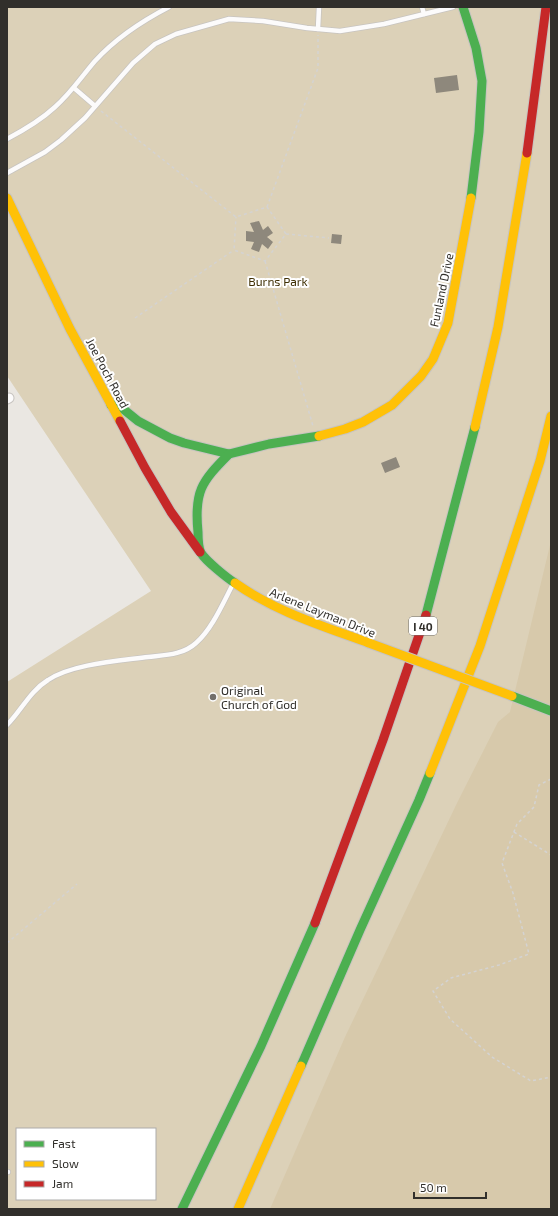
<svg xmlns="http://www.w3.org/2000/svg" width="558" height="1216" viewBox="0 0 558 1216" font-family="'Exo 2',sans-serif">
<rect width="100%" height="100%" fill="#eae7e2"/>
<path fill="#dcd1b8" fill-rule="evenodd" d="M7,7H551V1209H7V682L151,591L7,376ZM17,1129H155V1199H17Z"/>
<polygon fill="#d7c9ab" points="551,541 551,1209 270,1209 345,1037 458,801 498,722 510,712"/>
<g fill="#8e887c">
<polygon points="457,75 459,90 436,93 434,78"/>
<polygon points="259,221 263,230 268,226 273,233 267,237 273,242 268,249 262,244 259,252 251,249 254,242 246,241 246,231 254,232 250,223"/>
<polygon points="332,234 342,235 341,244 331,243"/>
<polygon points="396,457 400,467 385,473 381,463"/>
</g>
<g fill="none" stroke-linecap="round" stroke-linejoin="round">
<defs>
<g id="lane">
<polyline points="422,7 424,14"/>
<polyline points="318,29 319,7"/>
<polyline points="74,88 95,106"/>
<path d="M7,139C24,130 41,120 55,107C71,93 82,76 95,61C116,38 142,21 169,7"/>
<polyline points="7,173 45,152 61,140 85,118 133,63 155,44 176,34 229,19 263,21 307,28 340,31 384,24 453,7"/>
<path d="M7,725C21,711 30,691 48,680C72,664 118,661 148,657C165,655 183,655 196,643C212,629 223,603 233,584"/>
<polyline points="7,1172 8,1172"/>
</g>
<polyline id="street" points="7,399 9,398"/>
<g id="fast">
<polyline points="463,7 476,48 482,81 479,132 471,198"/>
<polyline points="111,405 117,404 138,421 170,438 184,443 229,454 269,444 319,436"/>
<path d="M229,454C201,482 194,492 198,532C198,538 198,547 201,553C206,561 227,578 235,583"/>
<polyline points="426,615 475,427"/>
<polyline points="512,696 551,711"/>
<polyline points="301,1066 360,930 419,800 430,773"/>
<polyline points="182,1209 261,1046 315,923"/>
</g>
<g id="slow">
<polyline points="7,198 70,329 120,421"/>
<polyline points="475,427 498,327 527,153"/>
<polyline points="319,436 345,429 363,422 392,405 421,376 433,359 448,323 471,198"/>
<path d="M235,583C276,612 323,626 369,643"/>
<polyline points="430,773 480,646 540,461 551,416"/>
<polyline points="238,1209 301,1066"/>
</g>
<g id="jam">
<polyline points="527,153 546,7"/>
<polyline points="120,421 145,468 171,512 200,552"/>
<polyline points="315,923 383,740 426,615"/>
</g>
</defs>
<use href="#lane" stroke="#c7c4c0" stroke-width="6"/>
<use href="#street" stroke="#c7c4c0" stroke-width="11"/>
<use href="#fast" stroke="#c7c4c0" stroke-width="11"/>
<use href="#slow" stroke="#c7c4c0" stroke-width="11"/>
<use href="#jam" stroke="#c7c4c0" stroke-width="11"/>
<g stroke="#d4d3d2" stroke-width="1.5" stroke-dasharray="3 3" stroke-linecap="butt">
<polyline points="101,111 236,217 267,207 286,234 265,261 234,250 236,217"/>
<polyline points="267,207 318,68 318,35"/>
<polyline points="286,234 329,238"/>
<polyline points="265,261 313,426"/>
<polyline points="135,318 234,250"/>
<polyline points="551,779 539,785 534,807 517,824 502,863 513,893 529,954 499,965 451,978 433,991 450,1019 492,1057 531,1081 551,1077"/>
<polyline points="514,832 551,855"/>
<polyline points="7,943 77,884"/>
</g>
<use href="#lane" stroke="#fcfbfb" stroke-width="4.5"/>
<use href="#street" stroke="#fcfbfb" stroke-width="9"/>
<use href="#fast" stroke="#4caf50" stroke-width="9"/>
<use href="#slow" stroke="#ffc107" stroke-width="9"/>
<use href="#jam" stroke="#c62828" stroke-width="9"/>
<defs>
<polyline id="slow-bridge" points="369,643 512,696"/>
</defs>
<use href="#slow-bridge" stroke="#c7c4c0" stroke-width="11" stroke-linecap="butt"/>
<use href="#slow-bridge" stroke="#ffc107" stroke-width="9"/>
</g>
<circle fill="#726f6b" stroke="#fff" stroke-width="1.5" cx="213" cy="697" r="4"/>
<g text-anchor="middle" dominant-baseline="central" stroke-width="4" stroke-linejoin="round" paint-order="stroke">
<rect fill="#fff" stroke="#6f6d6b" stroke-width="1" x="409" y="617" width="28" height="18" rx="3"/>
<g font-size="11" font-weight="bold" fill="#312f2b">
<text x="423" y="626">I 40</text>
</g>
<g font-size="12" fill="#3e2e02" stroke="#fff">
<text x="278" y="281">Burns Park</text>
</g>
<g font-size="12" fill="#312f2b" stroke="#fff">
<text transform="translate(441 290) rotate(-78)">Funland Drive</text>
<text transform="translate(108 373) rotate(62)">Joe Poch Road</text>
<text transform="translate(323 612) rotate(22)">Arlene Layman Drive</text>
</g>
<g font-size="12" fill="#312f2b" stroke="#fff" text-anchor="start">
<text x="221" y="690">Original<tspan x="221" dy="14">Church of God</tspan></text>
</g>
</g>
<rect width="558" height="1216" fill="none" stroke="#312f2b" stroke-width="16"/>
<rect x="16" y="1128" width="140" height="72" fill="#ffffff" stroke="#adacaa"/>
<rect x="24" y="1141" width="20" height="6" fill="#4caf50" stroke="#adacaa"/>
<text x="52" y="1148" font-size="12" fill="#312f2b">Fast</text>
<rect x="24" y="1161" width="20" height="6" fill="#ffc107" stroke="#adacaa"/>
<text x="52" y="1168" font-size="12" fill="#312f2b">Slow</text>
<rect x="24" y="1181" width="20" height="6" fill="#c62828" stroke="#adacaa"/>
<text x="52" y="1188" font-size="12" fill="#312f2b">Jam</text>
<path d="M414 1192v6h72v-6" fill="none" stroke="#312f2b" stroke-width="2"/>
<text x="420" y="1192" font-size="12" fill="#312f2b" stroke="#ffffff" stroke-width="3" paint-order="stroke">50 m</text>
</svg>
